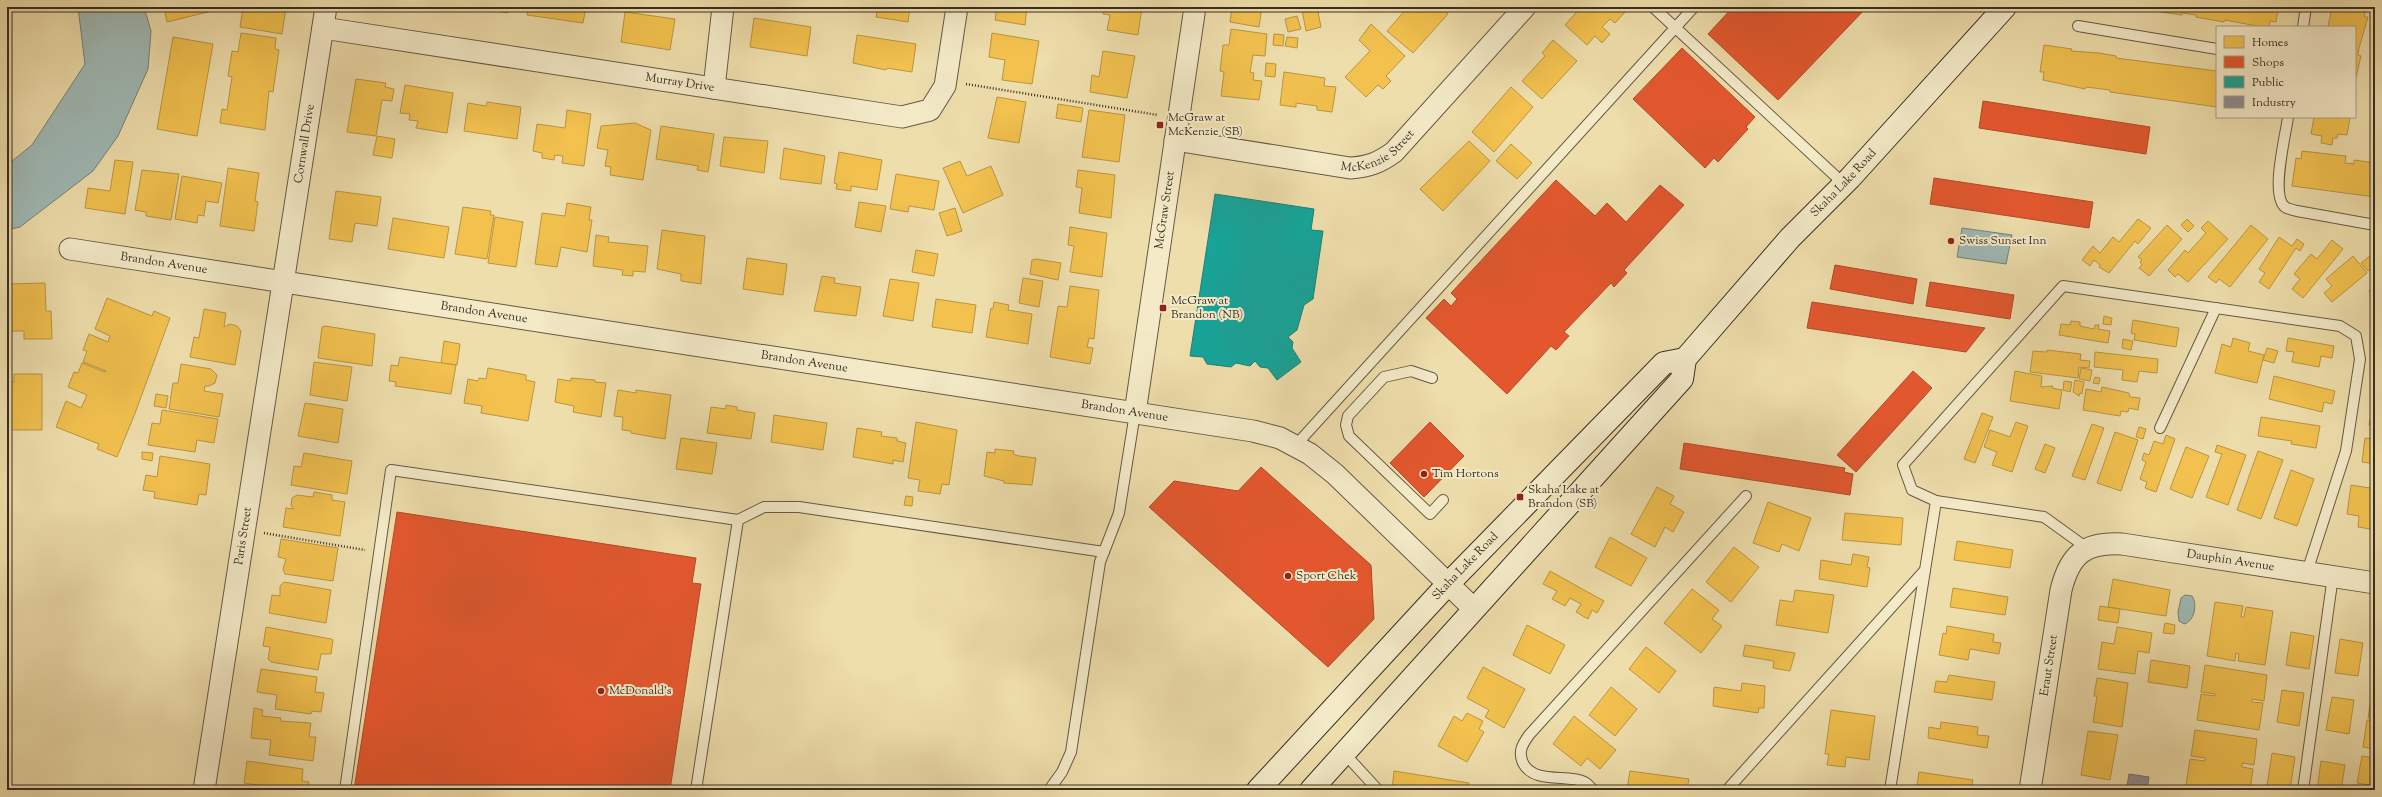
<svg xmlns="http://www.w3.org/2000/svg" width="2382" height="797" viewBox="0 0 2382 797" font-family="'Sorts Mill Goudy',serif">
<rect width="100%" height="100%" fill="#eedeab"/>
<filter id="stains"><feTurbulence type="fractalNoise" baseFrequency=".005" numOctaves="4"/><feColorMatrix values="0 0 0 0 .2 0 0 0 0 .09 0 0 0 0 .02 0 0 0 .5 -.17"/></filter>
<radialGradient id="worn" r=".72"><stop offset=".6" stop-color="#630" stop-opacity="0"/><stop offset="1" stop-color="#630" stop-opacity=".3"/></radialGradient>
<g fill="#9fb9b5" stroke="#76817b">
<polygon points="78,7 144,7 151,31 148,69 118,136 93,171 20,227 7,230 7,165 32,145 85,64"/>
<polygon points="1962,228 2012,235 2006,264 1957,257"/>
<path d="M2185,595L2192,596C2198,604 2194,622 2184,624L2179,621L2178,612L2181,598Z"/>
</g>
<g fill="#f2c14e" stroke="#ba9541">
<polygon points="164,7 211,7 212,11 167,22"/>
<polygon points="243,7 286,7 282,34 240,27"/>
<polygon points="472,7 509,7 508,13"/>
<polygon points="528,7 586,7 583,23 527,15"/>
<polygon points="878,7 910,7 908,22 876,17"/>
<polygon points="997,7 1027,7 1025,25 995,20"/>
<polygon points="1104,7 1142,7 1138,35 1107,30 1110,15 1103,14"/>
<polygon points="1232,7 1262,7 1259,27 1230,22"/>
<polygon points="1317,7 1321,27 1306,31 1302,10"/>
<polygon points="1408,7 1441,7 1448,14 1413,53 1387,31"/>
<polygon points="1581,7 1621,7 1626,11 1615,23 1610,19 1602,27 1610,34 1602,43 1595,36 1587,45 1565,25"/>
<polygon points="2146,7 2271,7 2271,9 2278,10 2276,22 2270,21 2269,27 2262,27 2225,20 2224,22 2196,17 2196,15 2182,13 2182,15 2154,11 2155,8"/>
<polygon points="2332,7 2367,7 2364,17 2368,17 2359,48 2358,55 2361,56 2355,82 2355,27 2328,27"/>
<polygon points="625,12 675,19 670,50 621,42"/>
<polygon points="1297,16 1301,29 1288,32 1285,19"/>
<polygon points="754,18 811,27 807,56 750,47"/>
<polygon points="1371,24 1405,56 1386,76 1391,81 1383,89 1378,85 1366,97 1345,77 1370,51 1359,40"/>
<polygon points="1231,29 1267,34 1265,56 1253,55 1250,72 1254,73 1253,80 1262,81 1259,100 1221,96 1224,72 1220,71 1223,45 1229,45"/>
<polygon points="241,33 276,38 275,49 279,50 273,92 269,91 265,130 220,123 222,109 227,110 232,77 228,76 232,51 238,52"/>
<polygon points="992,33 1039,41 1032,84 1002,80 1005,60 989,57"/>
<polygon points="1274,34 1284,35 1283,46 1273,45"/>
<polygon points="857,35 916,44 912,72 887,68 886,70 853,63"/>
<polygon points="173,37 213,44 197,136 157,129"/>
<polygon points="1287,37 1298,38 1297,48 1285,46"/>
<polygon points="1553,40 1577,61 1542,99 1522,81 1545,56 1542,53"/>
<polygon points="2044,45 2072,49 2071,51 2099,53 2116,56 2116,58 2217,71 2217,107 2110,92 2110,90 2086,87 2085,89 2043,80 2044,72 2040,72"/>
<polygon points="1103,51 1135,56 1127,98 1090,92 1092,75 1099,77"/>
<polygon points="1266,63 1276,64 1275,77 1265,76"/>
<polygon points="1284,72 1325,78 1324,86 1336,87 1332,112 1317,110 1317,106 1296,103 1296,107 1280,105"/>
<polygon points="356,79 386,83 385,87 394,89 392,101 382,100 376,136 347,132"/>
<polygon points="405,85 453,93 447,133 416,128 418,121 409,120 410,114 400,113"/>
<polygon points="1511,87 1533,107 1494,152 1472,132"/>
<polygon points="997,97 1026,102 1019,143 988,138"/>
<polygon points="487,102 521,107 517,139 464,131 468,103 486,106"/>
<polygon points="1058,104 1083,108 1081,122 1056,118"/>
<polygon points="567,110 591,114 584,166 562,163 563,156 555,155 554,160 542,158 542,153 533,151 537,124 565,128"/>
<polygon points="1089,110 1125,115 1119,162 1082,157"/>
<polygon points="2314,117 2350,117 2347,135 2338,134 2337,138 2333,138 2332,145 2321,143 2322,136 2311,134"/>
<polygon points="635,123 651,130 643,180 610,175 611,167 605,166 608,150 597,148 601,126"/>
<polygon points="661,126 714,134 708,172 697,170 698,166 656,159"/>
<polygon points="377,136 395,139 392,158 373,155"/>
<polygon points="724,137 768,141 764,173 720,166"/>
<polygon points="1469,141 1490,161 1443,211 1420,189"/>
<polygon points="1511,144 1532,163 1517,179 1496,161"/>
<polygon points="784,148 825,156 821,184 780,179"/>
<polygon points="2302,151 2346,156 2345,163 2354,164 2354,160 2375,163 2375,197 2292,186 2296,158 2301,159"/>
<polygon points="839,152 882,160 877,190 851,186 851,191 836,189 837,184 834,183"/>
<polygon points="115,160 133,162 125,214 85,208 88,188 110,191"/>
<polygon points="960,161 967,176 991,166 1003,195 963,213 943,168"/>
<polygon points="228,168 259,173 255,201 258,202 254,231 220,226"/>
<polygon points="142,170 179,174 171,220 146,216 146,212 135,210"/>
<polygon points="1078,170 1115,175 1111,218 1079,213 1082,188 1076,187"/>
<polygon points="896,174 939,181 934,210 909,206 908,212 890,209"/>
<polygon points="182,176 222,183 218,203 206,201 204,216 198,215 197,223 175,219"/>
<polygon points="336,191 381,197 377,226 355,223 352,242 329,239"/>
<polygon points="859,202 886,206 881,232 855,227"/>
<polygon points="567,203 591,207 589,220 592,220 587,252 561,247 557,267 535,264 542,213 565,216"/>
<polygon points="463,207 491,211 490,215 494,215 487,259 455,254"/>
<polygon points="955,208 962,231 947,236 939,213"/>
<polygon points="495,217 523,222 516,267 488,263"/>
<polygon points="393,218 449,227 444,258 388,249"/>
<polygon points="2138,219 2151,228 2138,244 2135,241 2109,273 2099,267 2100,265 2094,260 2090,266 2082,260 2093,246 2100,253 2113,237 2119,242"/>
<polygon points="2187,219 2194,226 2188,232 2181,225"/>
<polygon points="2208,221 2228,239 2188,282 2178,274 2175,277 2168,270 2185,250 2188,253 2206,233 2201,228"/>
<polygon points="2167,225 2182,239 2149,276 2139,268 2142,265 2140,262 2142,260 2138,257"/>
<polygon points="2251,225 2268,239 2230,287 2219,279 2216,283 2208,277"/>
<polygon points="1070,227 1107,233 1102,277 1070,272 1074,246 1068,245"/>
<polygon points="662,230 705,236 701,284 681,281 681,274 657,269"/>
<polygon points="596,235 609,237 608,242 648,246 645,272 633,271 633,276 622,275 623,270 593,266"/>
<polygon points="2279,237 2292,246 2297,239 2304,244 2300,251 2296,248 2269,289 2259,282 2265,273 2259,269"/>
<polygon points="2332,240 2343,249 2303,298 2292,289 2300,279 2294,274 2311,254 2317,259"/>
<polygon points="916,250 938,254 934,276 912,272"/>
<polygon points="2371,255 2375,260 2375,265 2368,271 2361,263"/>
<polygon points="2353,256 2367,273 2332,302 2324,293 2332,286 2326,279"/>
<polygon points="747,258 787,264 783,295 743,289"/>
<polygon points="1036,259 1061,263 1058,280 1030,274 1032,260"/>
<polygon points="7,273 9,284 45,283 46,311 51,311 52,339 24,339 24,331 7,331"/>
<polygon points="822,276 835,278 834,283 861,287 856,316 814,311"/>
<polygon points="1023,278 1043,281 1039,307 1019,303"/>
<polygon points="890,279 919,283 913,321 883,316"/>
<polygon points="1070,286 1099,290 1094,339 1089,338 1087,347 1093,348 1090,364 1050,357 1058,306 1067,307"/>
<polygon points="2375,286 2375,300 2369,291"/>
<polygon points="107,298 152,316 154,311 170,318 134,416 117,457 97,449 99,444 56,427 66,401 81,408 87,395 68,387 74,372 78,373 82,363 105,372 106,371 83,362 87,351 83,350 89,334 108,342 110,336 95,329"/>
<polygon points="936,299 976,305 972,333 932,327"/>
<polygon points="994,302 1009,305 1008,310 1032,314 1028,344 986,337 991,308 993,309"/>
<polygon points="204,309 226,313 224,327 230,324 237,326 241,331 235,365 190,357 194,337 199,338"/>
<polygon points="2104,316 2112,318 2111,325 2103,324"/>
<polygon points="2133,320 2179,328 2176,347 2134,340 2135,334 2131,333"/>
<polygon points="2071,321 2080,322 2080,326 2094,329 2095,325 2099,325 2098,329 2110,331 2108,343 2059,335 2061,324 2070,325"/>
<polygon points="325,326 375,334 372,366 318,358 322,327"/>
<polygon points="2233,338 2250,343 2248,351 2264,355 2257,383 2215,373 2222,344 2231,347"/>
<polygon points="2288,338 2334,346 2332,358 2321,356 2319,367 2292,362 2294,352 2286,351"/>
<polygon points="2123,339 2133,341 2131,350 2122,348"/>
<polygon points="444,341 460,344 457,365 441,363"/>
<polygon points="2267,348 2278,351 2274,363 2263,360"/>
<polygon points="2047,350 2081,354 2080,360 2090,361 2089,368 2079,367 2078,378 2030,372 2033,351 2047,352"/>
<polygon points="2095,352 2158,359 2157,373 2139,371 2137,382 2122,380 2123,370 2094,367"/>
<polygon points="400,357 456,365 451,394 395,386 396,382 389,381 391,365 398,366"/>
<polygon points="314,362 352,367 347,401 310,395"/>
<polygon points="181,364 211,369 217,375 215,383 209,386 205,386 204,391 223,394 219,417 169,409 173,383 178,383"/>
<polygon points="488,368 526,375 526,380 535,382 528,421 481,413 482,406 464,403 468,379 478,381 479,378 486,379"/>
<polygon points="2081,368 2092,370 2090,381 2079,379"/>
<polygon points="2015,371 2042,376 2041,387 2053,386 2052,388 2062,390 2059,409 2010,401"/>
<polygon points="14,374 42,374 42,430 7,430 7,382 14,382"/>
<polygon points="2274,376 2335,391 2332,404 2324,402 2322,412 2269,399"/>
<polygon points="2095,377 2100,378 2099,384 2093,383"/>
<polygon points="571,378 595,380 595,382 606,383 601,417 573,412 574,406 555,402 558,379 571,381"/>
<polygon points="2075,380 2084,382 2082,394 2080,393 2079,396 2073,392"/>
<polygon points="2064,381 2072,382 2070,392 2063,390"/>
<polygon points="2102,387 2129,393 2130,397 2140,398 2138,410 2129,408 2128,412 2121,411 2120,416 2083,410 2086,389 2101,392"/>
<polygon points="618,390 636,393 636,390 671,395 665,439 631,433 631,431 622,430 623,417 614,416"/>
<polygon points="156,394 168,396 166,408 154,406"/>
<polygon points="2374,399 2375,399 2375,425 2369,425"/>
<polygon points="305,403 343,409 338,443 298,436"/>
<polygon points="726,405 737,407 737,410 755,413 751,439 707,433 711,407 726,409"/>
<polygon points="162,410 218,419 214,443 197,440 195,452 148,445 152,423 160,424"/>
<polygon points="1982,413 1993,417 1975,463 1964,459"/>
<polygon points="774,415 827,423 823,450 771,442"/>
<polygon points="2261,417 2320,426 2316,448 2291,444 2292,441 2258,436"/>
<polygon points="916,422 957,430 949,485 942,484 940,494 918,491 920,480 908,478"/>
<polygon points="2016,422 2028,426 2012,472 1992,465 1997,452 1984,447 1990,430 2010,437"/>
<polygon points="2092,424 2104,428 2085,480 2072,476"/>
<polygon points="2139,427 2146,429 2143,439 2136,437"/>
<polygon points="857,428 882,432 881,436 897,438 897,441 906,443 903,462 893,460 893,464 853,457"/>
<polygon points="2115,432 2138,440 2121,491 2097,483"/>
<polygon points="2166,435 2175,439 2156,492 2145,488 2147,482 2140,479 2146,462 2142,460 2144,453 2149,455 2154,441 2163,444"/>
<polygon points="681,438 717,443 712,474 676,469"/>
<polygon points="2365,438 2375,439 2375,464 2362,462"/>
<polygon points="2045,444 2055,448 2045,473 2035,469"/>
<polygon points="2217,445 2246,455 2228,505 2206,497 2222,454 2215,452"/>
<polygon points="2186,447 2209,456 2192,498 2170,489"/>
<polygon points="995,449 1014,451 1013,454 1019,456 1036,458 1032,485 1004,483 1004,481 984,476 987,452 995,453"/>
<polygon points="2258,451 2283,460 2261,519 2237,510"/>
<polygon points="142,452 153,453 152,461 142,459"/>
<polygon points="304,453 352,461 347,494 291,485 294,466 301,467"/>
<polygon points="160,456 210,464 206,495 199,494 197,505 154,498 155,492 143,490 146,475 157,477"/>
<polygon points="2291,470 2314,479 2297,526 2274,518"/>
<polygon points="2372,470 2375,470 2375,498 2370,529 2358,527 2359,516 2347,514 2351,485 2370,488"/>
<polygon points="1657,487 1674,496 1670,504 1684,512 1673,532 1665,527 1655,547 1631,534"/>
<polygon points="314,492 332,495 332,500 345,502 340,536 283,527 286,508 294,509 291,506 292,498 297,495 313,497"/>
<polygon points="906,496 913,497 912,506 904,505"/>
<polygon points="1768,502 1811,518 1799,551 1782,544 1779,552 1753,543"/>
<polygon points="1845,513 1903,518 1901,545 1842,540"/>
<polygon points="1610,537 1647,558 1631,586 1595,567"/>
<polygon points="281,539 338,548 333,581 285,574 283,569 286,559 278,557"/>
<polygon points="1957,541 2013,550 2010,568 1954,560"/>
<polygon points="1734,547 1759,567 1731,602 1706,582"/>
<polygon points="1853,554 1869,557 1867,567 1870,568 1867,587 1819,579 1821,560 1851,565"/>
<polygon points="1550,571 1604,601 1597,613 1592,610 1588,619 1576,612 1581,604 1570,598 1565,606 1552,599 1557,591 1543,584"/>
<polygon points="2113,579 2170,590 2166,616 2108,607"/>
<polygon points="284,582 331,590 326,623 269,613 272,595 280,596 280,586"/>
<polygon points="1953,588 2008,597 2005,615 1950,607"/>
<polygon points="1692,589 1719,610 1712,619 1722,626 1701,653 1664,623"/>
<polygon points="1795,590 1834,595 1828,633 1776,625 1780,600 1793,602"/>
<polygon points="2215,602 2243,606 2241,617 2244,617 2246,607 2273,611 2265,665 2238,661 2239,654 2236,653 2235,661 2207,656"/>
<polygon points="2100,606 2120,609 2118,623 2098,620"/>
<polygon points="2165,623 2175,625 2174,634 2163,633"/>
<polygon points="1527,625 1565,645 1550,674 1513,655"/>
<polygon points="1947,626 1994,634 1993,642 2001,643 1999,654 1970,649 1968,660 1939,655 1943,633 1946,634"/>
<polygon points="266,627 331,639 333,640 331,654 321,654 318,670 271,662 268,659 270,647 263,646"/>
<polygon points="2117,627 2152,633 2149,653 2138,651 2135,674 2098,669 2102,642 2114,644"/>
<polygon points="2291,632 2314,636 2309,669 2286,665"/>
<polygon points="2340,639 2363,643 2358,676 2335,673"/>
<polygon points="1745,645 1795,653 1790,671 1773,668 1774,661 1743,656"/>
<polygon points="1646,647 1676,671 1659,693 1629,669"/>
<polygon points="2151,660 2190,666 2187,688 2148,682"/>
<polygon points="2205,665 2267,675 2264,701 2252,699 2252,702 2263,703 2259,730 2197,720 2201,694 2215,696 2215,694 2201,692"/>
<polygon points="1483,667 1525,689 1504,728 1485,717 1489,710 1467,698"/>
<polygon points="261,669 317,677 315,692 324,693 321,712 312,711 311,714 275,709 277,695 257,692"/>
<polygon points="1949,675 1995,682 1992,700 1934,692 1936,681 1947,682"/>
<polygon points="2097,678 2128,683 2122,727 2093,722 2097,696 2094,696"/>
<polygon points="1742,683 1765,686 1764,708 1759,708 1758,713 1713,706 1714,687 1741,691"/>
<polygon points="1611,687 1637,709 1615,736 1589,715"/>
<polygon points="2282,690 2304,693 2299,726 2277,722"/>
<polygon points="2372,691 2375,692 2375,719 2368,718"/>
<polygon points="2332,697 2354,700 2349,734 2326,730"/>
<polygon points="254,708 263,710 262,716 281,718 280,721 311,723 309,737 316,737 313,761 269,755 271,740 251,738"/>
<polygon points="1831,710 1875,716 1869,760 1846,757 1845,767 1827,765 1829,754 1825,754"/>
<polygon points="1467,713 1483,721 1479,729 1484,732 1467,762 1438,746 1454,716 1462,721"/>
<polygon points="1574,716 1616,750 1600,769 1587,758 1581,766 1553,744"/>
<polygon points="2367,720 2375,721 2375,749 2363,747"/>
<polygon points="1941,722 1978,727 1977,735 1989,736 1987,748 1928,738 1929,727 1940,729"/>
<polygon points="2195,730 2257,739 2254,765 2242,763 2242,767 2253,769 2250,790 2220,790 2186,785 2190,759 2205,761 2205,758 2191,756"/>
<polygon points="2088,731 2118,735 2110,780 2081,775"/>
<polygon points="2272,753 2295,757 2290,790 2267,786"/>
<polygon points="2362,756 2375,758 2375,790 2356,790 2357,785 2369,787 2369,785 2357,783"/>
<polygon points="247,761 303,769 302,781 309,782 308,790 263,790 263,786 244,783"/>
<polygon points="2321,761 2345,765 2341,790 2317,790"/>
<polygon points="1394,771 1469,783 1468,790 1392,789"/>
<polygon points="1630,771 1689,779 1687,790 1627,789"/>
<polygon points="1919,772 1973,780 1971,790 1949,790 1917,785"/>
</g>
<g fill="#e4572e" stroke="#b04a2b">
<polygon points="1733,7 1867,7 1778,100 1708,34"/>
<polygon points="1682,48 1755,117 1746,127 1748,129 1718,162 1714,158 1705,168 1633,99"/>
<polygon points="1983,101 2150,127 2146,154 1979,128"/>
<polygon points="1934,178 2093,202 2089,228 1930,204"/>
<polygon points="1556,180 1595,216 1607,203 1626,222 1660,185 1684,205 1624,270 1627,273 1614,287 1611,283 1564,332 1569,336 1556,350 1551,346 1507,394 1426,318 1444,299 1451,306 1457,299 1451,293"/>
<polygon points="1835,265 1917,279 1913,304 1830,289"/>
<polygon points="1930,282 2014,295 2010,319 1926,306"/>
<polygon points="1812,302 1985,328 1966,352 1807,328"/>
<polygon points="1913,371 1932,388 1856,472 1837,455"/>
<polygon points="1430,422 1464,456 1424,497 1390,463"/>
<polygon points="1684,443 1845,468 1844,472 1853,474 1850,495 1680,469"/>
<polygon points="1261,467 1371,565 1374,619 1328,667 1149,507 1174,481 1238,491"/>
<polygon points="397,512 696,558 692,583 701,584 670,790 354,790"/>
</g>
<polygon fill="#17a398" stroke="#218075" points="1215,194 1314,209 1311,230 1323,231 1313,299 1304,305 1297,330 1288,337 1293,342 1292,348 1301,362 1277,380 1268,368 1260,367 1255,361 1250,366 1236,363 1231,367 1207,364 1203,357 1190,356"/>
<polygon fill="#8d8d92" stroke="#747071" points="2129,774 2149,777 2147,790 2127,786"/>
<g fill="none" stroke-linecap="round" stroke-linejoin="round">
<defs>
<g id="lane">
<polyline points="1653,7 1844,184"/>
<polyline points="2078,26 2217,49"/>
<polyline points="2303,27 2306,7"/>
<path d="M2288,117C2286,134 2270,195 2285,207C2288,209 2293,210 2297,211L2375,225"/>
<polyline points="1432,378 1411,371 1384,377 1348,416 1346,425 1349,436 1430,514 1443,500"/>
<polyline points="2160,428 2216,308"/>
<polyline points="1296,445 1694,7"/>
<polyline points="2087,548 2044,517 1936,501 1912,490 1903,465 2063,286 2340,326 2356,336 2360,359 2346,451 2307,572"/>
<polyline points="1344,753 1378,790"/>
<polyline points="345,790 391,470 738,520 764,507 799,507 1104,552"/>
<polyline points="696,790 738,520"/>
<polyline points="1049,790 1062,772 1071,752 1100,562 1119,513 1135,413"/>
<path d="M1593,790C1591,788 1589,785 1586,783C1570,773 1534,785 1523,763C1518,752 1522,745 1529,735L1746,496"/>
<polyline points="1727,790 1925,570"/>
<polyline points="1890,790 1936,501"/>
<polyline points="2303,790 2333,576"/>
</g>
<g id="street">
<path id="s1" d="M323,28L902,117L930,110L945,86L957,7"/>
<polyline points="714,88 723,7"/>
<path id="s2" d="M1175,140L1350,168C1368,167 1379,163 1394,152L1525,7"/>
<path id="s3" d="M70,249L1253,431L1280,438L1310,454L1335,474L1474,609"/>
<path id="s4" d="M1135,413L1195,7"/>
<path id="s5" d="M204,790L326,7"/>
<path id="s6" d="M2030,790L2061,590C2070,554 2085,542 2122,544L2375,583"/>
</g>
<g id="secondary">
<path id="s7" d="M1258,790L1448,584L1664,363L1685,359"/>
<path id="s8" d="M1311,790L1682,379L1685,359L1790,238L1850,178L2005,7"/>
</g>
</defs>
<use href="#lane" stroke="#665946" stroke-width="12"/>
<use href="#street" stroke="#665946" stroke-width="23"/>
<use href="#secondary" stroke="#382d24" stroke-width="24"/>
<g stroke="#382d24" stroke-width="2.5" stroke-dasharray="1 2" stroke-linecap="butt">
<polyline points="966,84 1158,115"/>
<polyline points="264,533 365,550"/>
</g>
<use href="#lane" stroke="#f4eac8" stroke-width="10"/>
<use href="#street" stroke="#f4eac8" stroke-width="21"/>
<use href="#secondary" stroke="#f4eac8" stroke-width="22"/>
</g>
<g fill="#8f2418" stroke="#f4eac8" stroke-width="1.5">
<rect x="1156" y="121" width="8" height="8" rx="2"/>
<circle cx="1951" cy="241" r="4"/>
<rect x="1159" y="304" width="8" height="8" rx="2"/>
<circle cx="1424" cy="474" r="4"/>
<rect x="1516" y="493" width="8" height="8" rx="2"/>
<circle cx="1288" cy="576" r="4"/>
<circle cx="601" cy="691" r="4"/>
</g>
<g text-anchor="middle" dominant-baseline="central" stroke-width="4" stroke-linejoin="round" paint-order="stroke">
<g font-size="12" fill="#382d24" stroke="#f4eac8">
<text stroke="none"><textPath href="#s1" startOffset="361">Murray Drive</textPath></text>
<text stroke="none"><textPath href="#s5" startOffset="654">Cornwall Drive</textPath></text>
<text stroke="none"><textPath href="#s2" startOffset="210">McKenzie Street</textPath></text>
<text stroke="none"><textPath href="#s8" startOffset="811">Skaha Lake Road</textPath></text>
<text stroke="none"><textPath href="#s4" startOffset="205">McGraw Street</textPath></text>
<text stroke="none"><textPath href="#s3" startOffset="95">Brandon Avenue</textPath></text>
<text stroke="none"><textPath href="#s3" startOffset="419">Brandon Avenue</textPath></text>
<text stroke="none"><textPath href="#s3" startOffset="743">Brandon Avenue</textPath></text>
<text stroke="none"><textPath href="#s3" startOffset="1067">Brandon Avenue</textPath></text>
<text stroke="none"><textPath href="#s5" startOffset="257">Paris Street</textPath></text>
<text stroke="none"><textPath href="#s6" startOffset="398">Dauphin Avenue</textPath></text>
<text stroke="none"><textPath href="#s7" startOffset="305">Skaha Lake Road</textPath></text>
<text stroke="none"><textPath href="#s6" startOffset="126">Eraut Street</textPath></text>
</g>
<g font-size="12" fill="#382d24" stroke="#f4eac8" text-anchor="start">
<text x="1168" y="118">McGraw at<tspan x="1168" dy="14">McKenzie (SB)</tspan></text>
<text x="1959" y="241">Swiss Sunset Inn</text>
<text x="1171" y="301">McGraw at<tspan x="1171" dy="14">Brandon (NB)</tspan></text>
<text x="1432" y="474">Tim Hortons</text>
<text x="1528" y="490">Skaha Lake at<tspan x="1528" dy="14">Brandon (SB)</tspan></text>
<text x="1296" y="576">Sport Chek</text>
<text x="609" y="691">McDonald's</text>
</g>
</g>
<rect width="2382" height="797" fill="none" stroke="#eedeab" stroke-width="24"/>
<rect x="8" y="8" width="2366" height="781" fill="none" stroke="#382d24" stroke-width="2"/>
<rect x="12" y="12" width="2358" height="773" fill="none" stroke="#382d24"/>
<rect x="2216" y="26" width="140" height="92" fill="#f4eac8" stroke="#a99e86"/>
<rect x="2224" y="36" width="20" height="12" fill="#f2c14e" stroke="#a99e86"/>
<text x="2252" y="46" font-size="12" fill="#382d24">Homes</text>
<rect x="2224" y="56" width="20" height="12" fill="#e4572e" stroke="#a99e86"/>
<text x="2252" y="66" font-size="12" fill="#382d24">Shops</text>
<rect x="2224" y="76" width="20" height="12" fill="#17a398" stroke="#a99e86"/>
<text x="2252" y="86" font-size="12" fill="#382d24">Public</text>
<rect x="2224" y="96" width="20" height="12" fill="#8d8d92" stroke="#a99e86"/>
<text x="2252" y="106" font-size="12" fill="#382d24">Industry</text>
<rect width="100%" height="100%" filter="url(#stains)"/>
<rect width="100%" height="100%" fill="url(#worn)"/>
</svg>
